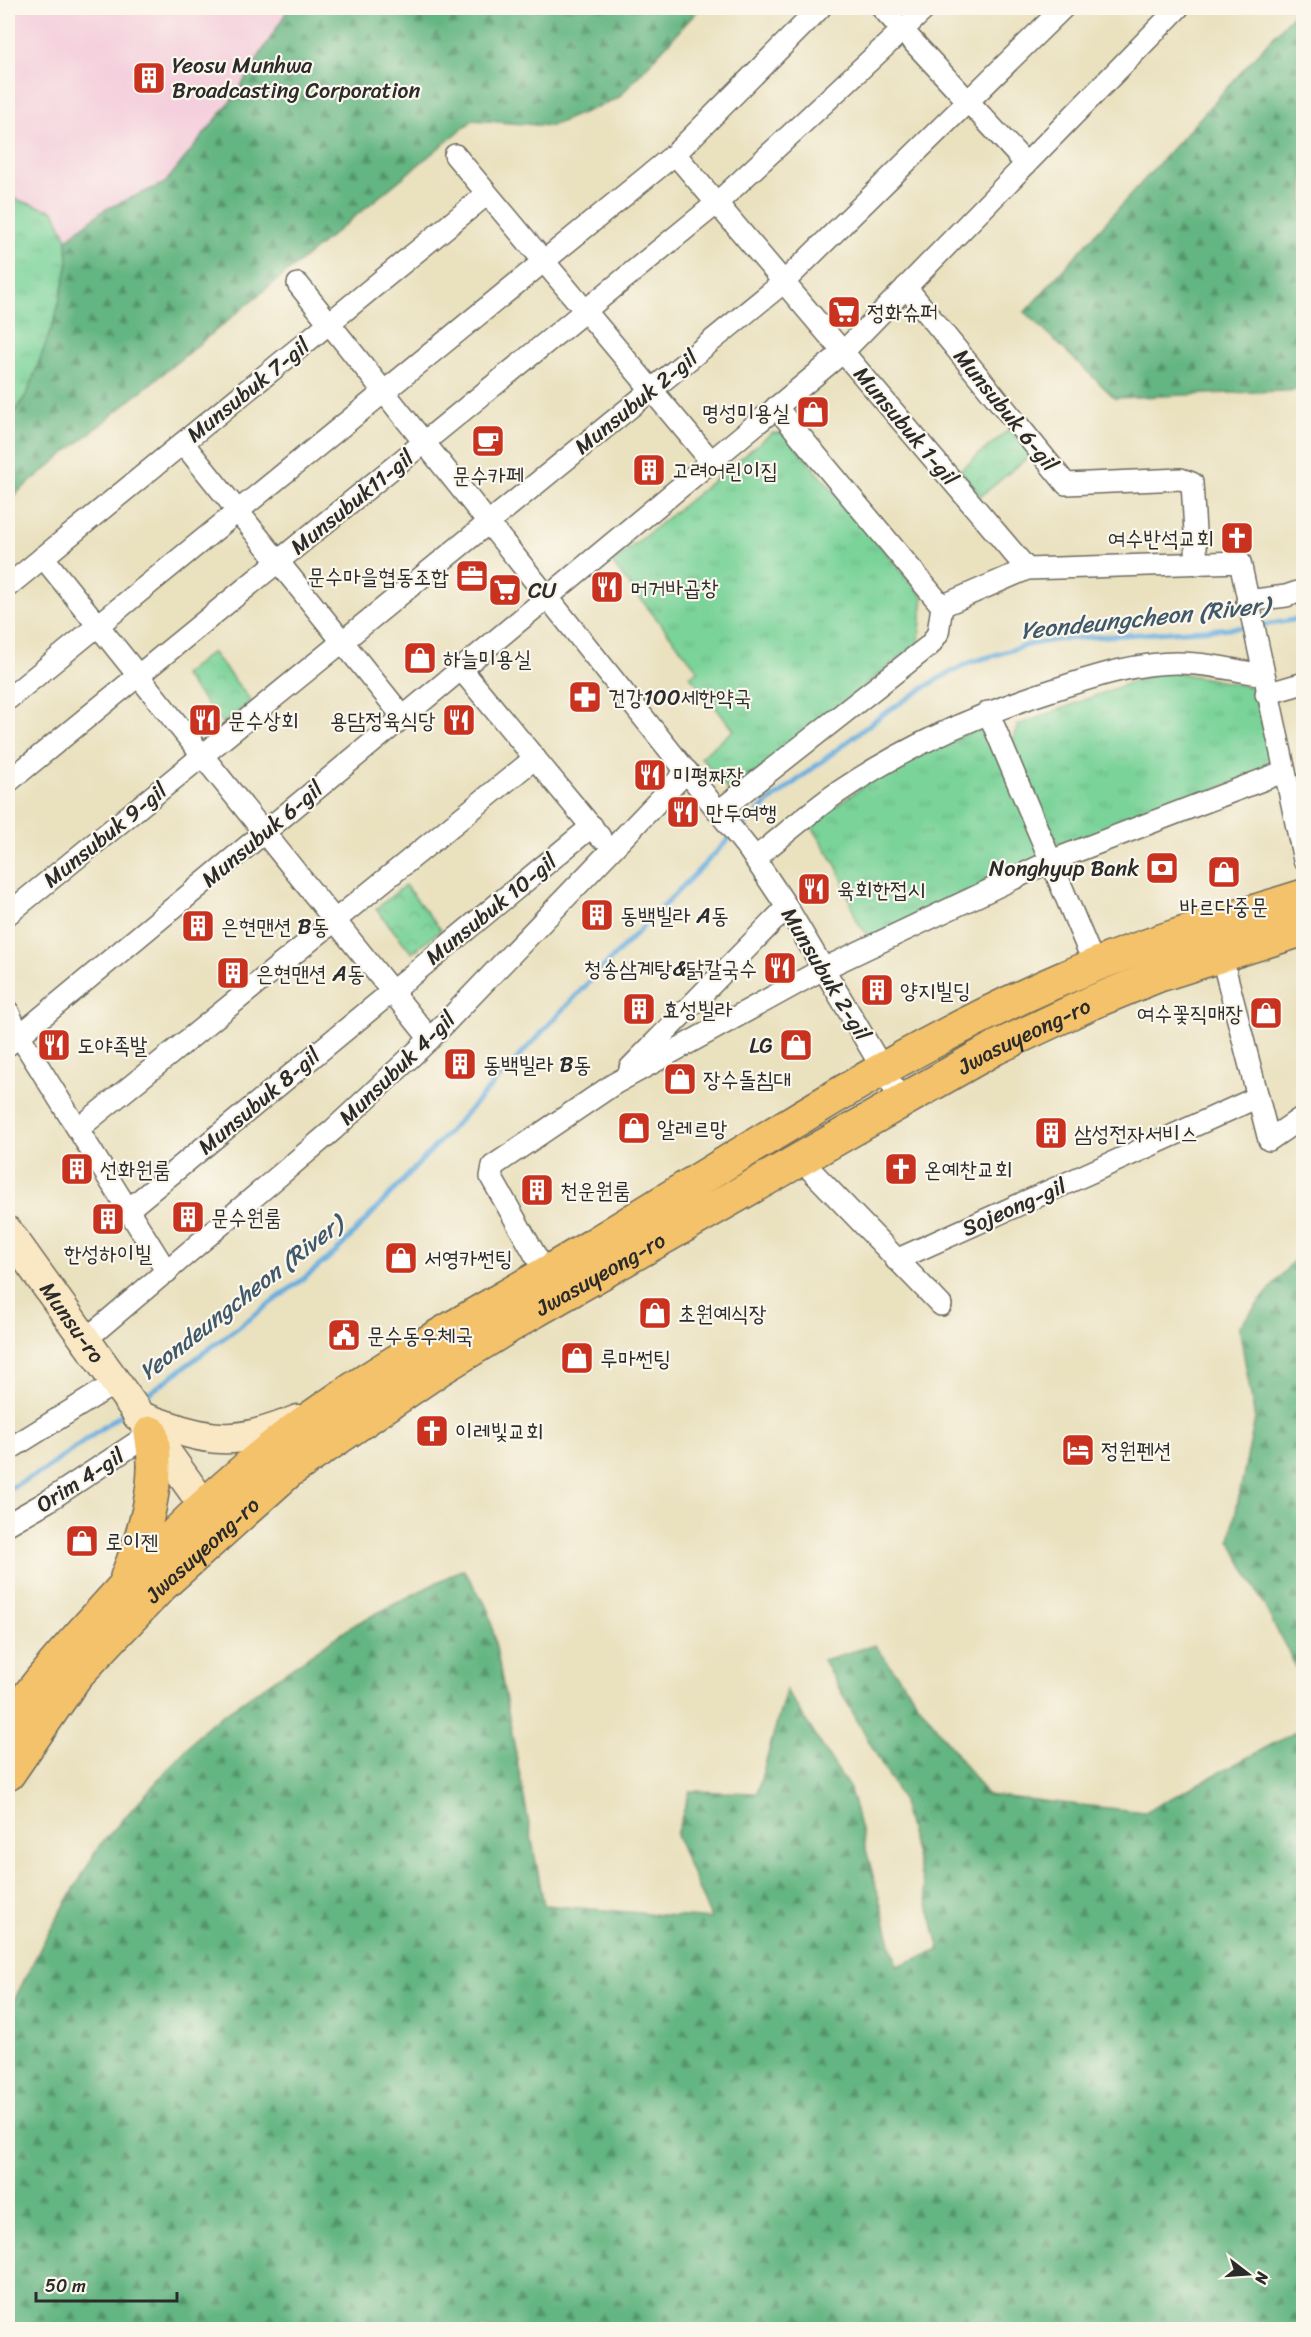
<svg xmlns="http://www.w3.org/2000/svg" width="1311" height="2337" viewBox="0 0 1311 2337" font-family="Sriracha,'Poor Story',sans-serif">
<defs>
<pattern id="grass-tufts" width="24" height="20" patternUnits="userSpaceOnUse" patternTransform="scale(1.5)"><rect width="24" height="20" fill="#7ad399"/><path d="M3 7l-1-3M5 7V3M7 7l1-3M15 17l-1-3M17 17v-4M19 17l1-3" fill="none" stroke="#6ab584"/></pattern>
<pattern id="forest-firs" width="22" height="20" patternUnits="userSpaceOnUse" patternTransform="scale(1.5)"><rect width="22" height="20" fill="#63b581"/><path d="M5 1l3.5 6h-7zM16 11l3.5 6h-7z" fill="#52936a"/></pattern>
<pattern id="park-crowns" width="20" height="18" patternUnits="userSpaceOnUse" patternTransform="scale(1.5)"><rect width="20" height="18" fill="#7ad399"/><path d="M2 6a3 3 0 1 1 6 0M12 15a3 3 0 1 1 6 0" fill="none" stroke="#6ab584"/></pattern>
</defs>
<rect width="100%" height="100%" fill="#fbf7ec"/>
<filter id="ink" filterUnits="userSpaceOnUse"><feTurbulence type="fractalNoise" baseFrequency=".0167" numOctaves="2"/><feDisplacementMap in="SourceGraphic" scale="12" xChannelSelector="R" yChannelSelector="G"/><feConvolveMatrix kernelMatrix="1 2 1 2 8 2 1 2 1" color-interpolation-filters="sRGB"/></filter>
<filter id="wash" filterUnits="userSpaceOnUse"><feTurbulence type="fractalNoise" baseFrequency=".008" numOctaves="4" result="noise"/><feDisplacementMap in="SourceGraphic" scale="24" xChannelSelector="R" yChannelSelector="G"/><feGaussianBlur stdDeviation="1.35" result="paint"/><feColorMatrix in="noise" values="0 0 0 0 0 0 0 0 0 0 0 0 0 0 0 0 0 1.4 0 .05"/><feComposite in="paint" operator="in"/></filter>
<g filter="url(#wash)">
<rect width="100%" height="100%" fill="#eae1bf"/>
<polygon fill="#f4cfdd" points="13,8 289,8 234,97 165,183 104,210 67,239 54,211 8,197 8,15"/>
<g fill="url(#grass-tufts)" stroke="#527f62" stroke-width="1.5">
<polygon points="8,197 54,211 67,239 68,264 56,316 28,392 8,423"/>
<polygon points="772,433 784,433 923,596 919,642 731,794 701,757 734,730 690,676 698,670 612,563"/>
<polygon points="1158,672 1173,672 1252,687 1272,758 1267,769 1070,848 1058,844 1011,742 1018,725"/>
<polygon points="976,729 989,736 1040,849 1034,864 870,939 857,921 839,870 811,825 873,779"/>
</g>
<g fill="url(#forest-firs)" stroke="#477056" stroke-width="1.5">
<polygon points="289,8 700,8 618,98 551,126 473,120 8,500 8,423 28,392 56,316 68,264 67,239 104,210 165,183 234,97"/>
<polygon points="1299,8 1304,8 1303,390 1115,398 1025,312"/>
<polygon points="1303,1249 1303,1680 1230,1540 1255,1419 1239,1327"/>
<polygon points="463,1569 489,1610 544,1905 711,1919 676,1835 690,1791 757,1793 786,1690 850,1789 897,1966 940,1950 901,1798 823,1660 875,1645 987,1795 1145,1812 1303,1728 1303,2329 8,2329 8,2012 44,1941 99,1846 207,1726 354,1625"/>
</g>
<g fill="url(#park-crowns)" stroke="#527f62" stroke-width="1.5">
<polygon points="1010,429 1032,454 981,496 960,470"/>
<polygon points="212,652 251,701 223,724 183,675"/>
<polygon points="405,885 441,930 412,953 376,909"/>
</g>
<g fill="none" stroke-linecap="round" stroke-linejoin="round">
<g stroke="#67aede" stroke-width="5">
<polyline points="1258,626 1304,618"/>
<polyline points="738,831 769,802 882,715 938,679 969,663 1031,644 1062,639 1249,627"/>
<polyline points="140,1400 307,1276 337,1251 587,984 731,837"/>
<polyline points="8,1489 43,1471 126,1411"/>
</g>
</g>
</g>
<g filter="url(#ink)">
<g fill="none" stroke-linecap="round" stroke-linejoin="round">
<defs>
<g id="street">
<polyline points="882,8 1026,164"/>
<polyline points="675,154 1027,569"/>
<polyline points="455,155 711,461"/>
<polyline points="298,284 749,850 787,907 901,1100"/>
<polyline points="906,287 1066,484 1181,479 1192,483 1197,564"/>
<polyline points="776,407 942,606"/>
<polyline points="183,443 403,717"/>
<polyline points="43,557 430,1039"/>
<polyline points="8,586 487,194"/>
<polyline points="1247,601 1286,596 1304,590"/>
<polyline points="942,606 1027,569 1240,562 1304,860"/>
<polyline points="461,669 600,837"/>
<polyline points="1266,694 1304,683"/>
<polyline points="8,699 675,154 820,8"/>
<polyline points="988,712 1095,966"/>
<polyline points="8,782 717,203 926,8"/>
<polyline points="719,811 930,645 938,633 942,606"/>
<path d="M755,858C782,837 808,813 837,793C906,746 982,712 1062,687C1099,675 1138,663 1177,663C1206,663 1234,670 1262,675"/>
<polyline points="8,914 784,282 1063,8"/>
<polyline points="1221,954 1269,1140 1304,1116"/>
<polyline points="8,1011 19,1035 167,1272"/>
<polyline points="8,1045 843,352 1178,8"/>
<polyline points="630,1068 787,907"/>
<polyline points="78,1129 535,758"/>
<polyline points="801,1160 941,1305"/>
<polyline points="129,1209 592,826"/>
<polyline points="896,1260 1258,1097"/>
<polyline points="546,1274 491,1177 493,1166 614,1084 823,969 1051,861 1283,772"/>
<polyline points="84,1341 333,1130 430,1039 687,771"/>
<polyline points="8,1450 115,1383"/>
<polyline points="8,1524 48,1501 151,1433"/>
</g>
<g id="secondary">
<path id="s1" d="M8,1232L218,1525"/>
<path d="M138,1416C208,1440 227,1449 298,1420"/>
</g>
<g id="primary">
<path d="M127,1577C145,1532 161,1482 151,1433"/>
<path d="M8,1724C36,1683 70,1646 103,1610C169,1536 241,1466 322,1410C408,1350 501,1301 590,1247C754,1147 916,1037 1095,965C1163,938 1234,918 1304,896"/>
<path id="s2" d="M8,1774L77,1674L162,1585L289,1471L438,1370L526,1316L995,1048L1093,1002L1159,975L1304,929"/>
</g>
</defs>
<use href="#street" stroke="#6e6b5f" stroke-width="24"/>
<use href="#secondary" stroke="#6e6b5f" stroke-width="33"/>
<use href="#primary" stroke="#6e6b5f" stroke-width="36"/>
<use href="#street" stroke="#fff" stroke-width="21"/>
<use href="#secondary" stroke="#fae7c3" stroke-width="30"/>
<use href="#primary" stroke="#f3c26a" stroke-width="33"/>
</g>
</g>
<defs>
<symbol id="building-square" viewBox="-11 -11 22 22"><rect x="-9" y="-9" width="18" height="18" rx="4" fill="#c8321e" stroke="#fbf7ec"/><path d="M-4-6H4V6H1V3H-1V6H-4ZM-2.5-4.3h1.7v1.8h-1.7ZM.8-4.3h1.7v1.8H.8ZM-2.5-1h1.7V.8h-1.7ZM.8-1h1.7V.8H.8Z" fill="#fff"/></symbol>
<symbol id="supermarket-square" viewBox="-11 -11 22 22"><rect x="-9" y="-9" width="18" height="18" rx="4" fill="#c8321e" stroke="#fbf7ec"/><path d="M-6-5.5h2.5l.6 2H6L4.5 2H-2.5L-4.4-4H-6ZM-1.5 3.2a1.3 1.3 0 1 0 .1 0ZM3 3.2a1.3 1.3 0 1 0 .1 0Z" fill="#fff"/></symbol>
<symbol id="shop-square" viewBox="-11 -11 22 22"><rect x="-9" y="-9" width="18" height="18" rx="4" fill="#c8321e" stroke="#fbf7ec"/><path d="M-5-2.5h2.3a2.7 3.5 0 0 1 5.4 0H5L5.5 6h-11ZM-1.5-2.5h3a1.5 2.3 0 0 0-3 0Z" fill="#fff"/></symbol>
<symbol id="cafe-square" viewBox="-11 -11 22 22"><rect x="-9" y="-9" width="18" height="18" rx="4" fill="#c8321e" stroke="#fbf7ec"/><path d="M-5.5-4.5H6V0H3Q3 3.5 0 3.5H-2.5Q-5.5 3.5-5.5 0ZM3-3.2v2h1.7v-2ZM-6 4.5H4V6H-6Z" fill="#fff"/></symbol>
<symbol id="church-square" viewBox="-11 -11 22 22"><rect x="-9" y="-9" width="18" height="18" rx="4" fill="#c8321e" stroke="#fbf7ec"/><path d="M-1.2-6h2.4v3.5h3.3v2.4h-3.3V6h-2.4V-.1h-3.3v-2.4h3.3Z" fill="#fff"/></symbol>
<symbol id="office-square" viewBox="-11 -11 22 22"><rect x="-9" y="-9" width="18" height="18" rx="4" fill="#c8321e" stroke="#fbf7ec"/><path d="M-6-3h4V-5.5h4V-3h4V5H-6ZM-1-4.5V-3h2v-1.5ZM-6 0V1H6V0Z" fill="#fff"/></symbol>
<symbol id="restaurant-square" viewBox="-11 -11 22 22"><rect x="-9" y="-9" width="18" height="18" rx="4" fill="#c8321e" stroke="#fbf7ec"/><path d="M-5-6h1v4h1v-4h1v4h1v-4h1v5L-1.5 .5V6h-2V.5L-5-1ZM5-6V6H3V1.5H1.5Q1.5-4 5-6Z" fill="#fff"/></symbol>
<symbol id="pharmacy-square" viewBox="-11 -11 22 22"><rect x="-9" y="-9" width="18" height="18" rx="4" fill="#c8321e" stroke="#fbf7ec"/><path d="M-2-6h4v4h4v4h-4v4h-4v-4h-4v-4h4Z" fill="#fff"/></symbol>
<symbol id="bank-square" viewBox="-11 -11 22 22"><rect x="-9" y="-9" width="18" height="18" rx="4" fill="#c8321e" stroke="#fbf7ec"/><path d="M-6-4H6V4H-6ZM0-2.3a2.3 2.3 0 1 0 0 4.6a2.3 2.3 0 1 0 0-4.6Z" fill="#fff"/></symbol>
<symbol id="civic-square" viewBox="-11 -11 22 22"><rect x="-9" y="-9" width="18" height="18" rx="4" fill="#c8321e" stroke="#fbf7ec"/><path d="M-.6-6.5H3V-4.5H.6V-3L4-1V1h2V6H-6V1h2V-1L-.6-3ZM-1.2 2.5V6h2.4V2.5Z" fill="#fff"/></symbol>
<symbol id="hotel-square" viewBox="-11 -11 22 22"><rect x="-9" y="-9" width="18" height="18" rx="4" fill="#c8321e" stroke="#fbf7ec"/><path d="M-6-4.5h1.5V1H6V5H4.5V3h-9V5H-6ZM-4 0a1.8 1.8 0 1 1 3.6 0ZM.5 0V-2.5h3Q6-2.5 6 0Z" fill="#fff"/></symbol>
</defs>
<g fill-rule="evenodd">
<use href="#building-square" x="130" y="59" width="38" height="38"/>
<use href="#supermarket-square" x="825" y="293" width="38" height="38"/>
<use href="#shop-square" x="794" y="393" width="38" height="38"/>
<use href="#cafe-square" x="469" y="422" width="38" height="38"/>
<use href="#building-square" x="630" y="451" width="38" height="38"/>
<use href="#church-square" x="1218" y="519" width="38" height="38"/>
<use href="#office-square" x="453" y="557" width="38" height="38"/>
<use href="#restaurant-square" x="588" y="568" width="38" height="38"/>
<use href="#supermarket-square" x="486" y="571" width="38" height="38"/>
<use href="#shop-square" x="401" y="639" width="38" height="38"/>
<use href="#pharmacy-square" x="566" y="678" width="38" height="38"/>
<use href="#restaurant-square" x="186" y="701" width="38" height="38"/>
<use href="#restaurant-square" x="440" y="701" width="38" height="38"/>
<use href="#restaurant-square" x="631" y="756" width="38" height="38"/>
<use href="#restaurant-square" x="664" y="793" width="38" height="38"/>
<use href="#bank-square" x="1143" y="849" width="38" height="38"/>
<use href="#shop-square" x="1205" y="853" width="38" height="38"/>
<use href="#restaurant-square" x="795" y="870" width="38" height="38"/>
<use href="#building-square" x="578" y="896" width="38" height="38"/>
<use href="#building-square" x="179" y="907" width="38" height="38"/>
<use href="#restaurant-square" x="761" y="949" width="38" height="38"/>
<use href="#building-square" x="214" y="954" width="38" height="38"/>
<use href="#building-square" x="858" y="971" width="38" height="38"/>
<use href="#building-square" x="620" y="990" width="38" height="38"/>
<use href="#shop-square" x="1247" y="994" width="38" height="38"/>
<use href="#restaurant-square" x="35" y="1026" width="38" height="38"/>
<use href="#shop-square" x="777" y="1026" width="38" height="38"/>
<use href="#building-square" x="441" y="1045" width="38" height="38"/>
<use href="#shop-square" x="661" y="1060" width="38" height="38"/>
<use href="#shop-square" x="615" y="1109" width="38" height="38"/>
<use href="#building-square" x="1032" y="1114" width="38" height="38"/>
<use href="#building-square" x="58" y="1150" width="38" height="38"/>
<use href="#church-square" x="882" y="1150" width="38" height="38"/>
<use href="#building-square" x="518" y="1171" width="38" height="38"/>
<use href="#building-square" x="169" y="1198" width="38" height="38"/>
<use href="#building-square" x="89" y="1200" width="38" height="38"/>
<use href="#shop-square" x="382" y="1239" width="38" height="38"/>
<use href="#shop-square" x="636" y="1294" width="38" height="38"/>
<use href="#civic-square" x="325" y="1316" width="38" height="38"/>
<use href="#shop-square" x="558" y="1339" width="38" height="38"/>
<use href="#church-square" x="413" y="1412" width="38" height="38"/>
<use href="#hotel-square" x="1059" y="1431" width="38" height="38"/>
<use href="#shop-square" x="63" y="1522" width="38" height="38"/>
</g>
<g text-anchor="middle" dominant-baseline="central" stroke-width="4.5" stroke-linejoin="round" paint-order="stroke">
<g font-size="22" fill="#2b2b2b" stroke="#fbf7ec" text-anchor="start">
<text x="172" y="65">Yeosu Munhwa<tspan x="172" dy="25">Broadcasting Corporation</tspan></text>
<text x="867" y="312">정화슈퍼</text>
<text x="790" y="412" text-anchor="end">명성미용실</text>
<text x="672" y="470">고려어린이집</text>
<text x="488" y="475" text-anchor="middle">문수카페</text>
<text x="1214" y="538" text-anchor="end">여수반석교회</text>
<text x="449" y="576" text-anchor="end">문수마을협동조합</text>
<text x="630" y="587">머거바곱창</text>
<text x="528" y="590">CU</text>
<text x="443" y="658">하늘미용실</text>
<text x="608" y="697">건강100세한약국</text>
<text x="228" y="720">문수상회</text>
<text x="436" y="720" text-anchor="end">용담정육식당</text>
<text x="673" y="775">미평짜장</text>
<text x="706" y="812">만두여행</text>
<text x="1139" y="868" text-anchor="end">Nonghyup Bank</text>
<text x="837" y="889">육회한접시</text>
<text x="1224" y="906" text-anchor="middle">바르다중문</text>
<text x="620" y="915">동백빌라 A동</text>
<text x="221" y="926">은현맨션 B동</text>
<text x="757" y="968" text-anchor="end">청송삼계탕&amp;닭칼국수</text>
<text x="256" y="973">은현맨션 A동</text>
<text x="900" y="990">양지빌딩</text>
<text x="662" y="1009">효성빌라</text>
<text x="1243" y="1013" text-anchor="end">여수꽃직매장</text>
<text x="77" y="1045">도야족발</text>
<text x="773" y="1045" text-anchor="end">LG</text>
<text x="483" y="1064">동백빌라 B동</text>
<text x="703" y="1079">장수돌침대</text>
<text x="657" y="1128">알레르망</text>
<text x="1074" y="1133">삼성전자서비스</text>
<text x="100" y="1169">선화원룸</text>
<text x="924" y="1169">온예찬교회</text>
<text x="560" y="1190">천운원룸</text>
<text x="211" y="1217">문수원룸</text>
<text x="108" y="1253" text-anchor="middle">한성하이빌</text>
<text x="424" y="1258">서영카썬팅</text>
<text x="678" y="1313">초원예식장</text>
<text x="367" y="1335">문수동우체국</text>
<text x="600" y="1358">루마썬팅</text>
<text x="455" y="1431">이레빛교회</text>
<text x="1101" y="1450">정원펜션</text>
<text x="105" y="1541">로이젠</text>
</g>
<g font-size="22" fill="#2b2b2b" stroke="#fbf7ec">
<text transform="translate(248 390) rotate(-39)">Munsubuk 7-gil</text>
<text transform="translate(636 402) rotate(-39)">Munsubuk 2-gil</text>
<text transform="translate(1006 410) rotate(51)">Munsubuk 6-gil</text>
<text transform="translate(906 426) rotate(50)">Munsubuk 1-gil</text>
<text transform="translate(352 502) rotate(-39)">Munsubuk11-gil</text>
<text transform="translate(262 834) rotate(-40)">Munsubuk 6-gil</text>
<text transform="translate(105 835) rotate(-39)">Munsubuk 9-gil</text>
<text transform="translate(491 909) rotate(-39)">Munsubuk 10-gil</text>
<text transform="translate(826 974) rotate(59)">Munsubuk 2-gil</text>
<text stroke="none"><textPath href="#s2" startOffset="1270">Jwasuyeong-ro</textPath></text>
<text transform="translate(397 1068) rotate(-44)">Munsubuk 4-gil</text>
<text transform="translate(259 1101) rotate(-40)">Munsubuk 8-gil</text>
<text transform="translate(1014 1207) rotate(-24)">Sojeong-gil</text>
<text stroke="none"><textPath href="#s2" startOffset="784">Jwasuyeong-ro</textPath></text>
<text stroke="none"><textPath href="#s1" startOffset="111">Munsu-ro</textPath></text>
<text transform="translate(80 1480) rotate(-33)">Orim 4-gil</text>
<text stroke="none"><textPath href="#s2" startOffset="298">Jwasuyeong-ro</textPath></text>
</g>
<g font-size="24" font-style="italic" fill="#40596a" stroke="#fbf7ec">
<text transform="translate(1145 618) rotate(-6)">Yeondeungcheon (River)</text>
<text transform="translate(241 1298) rotate(-38)">Yeondeungcheon (River)</text>
</g>
</g>
<rect width="1311" height="2337" fill="none" stroke="#fbf7ec" stroke-width="30"/>
<g transform="translate(1248 2274) rotate(107)" stroke="#fbf7ec" stroke-width="4.5" paint-order="stroke">
<path d="M0-4.5L10 22L0 15L-10 22Z" fill="#2b2b2b"/>
<text y="-9" font-size="16" font-weight="bold" text-anchor="middle" fill="#2b2b2b">N</text>
</g>
<path d="M36 2292v9h141v-9" fill="none" stroke="#2b2b2b" stroke-width="3"/>
<text x="45" y="2292" font-size="18" fill="#2b2b2b" stroke="#fbf7ec" stroke-width="4.5" paint-order="stroke">50 m</text>
</svg>
